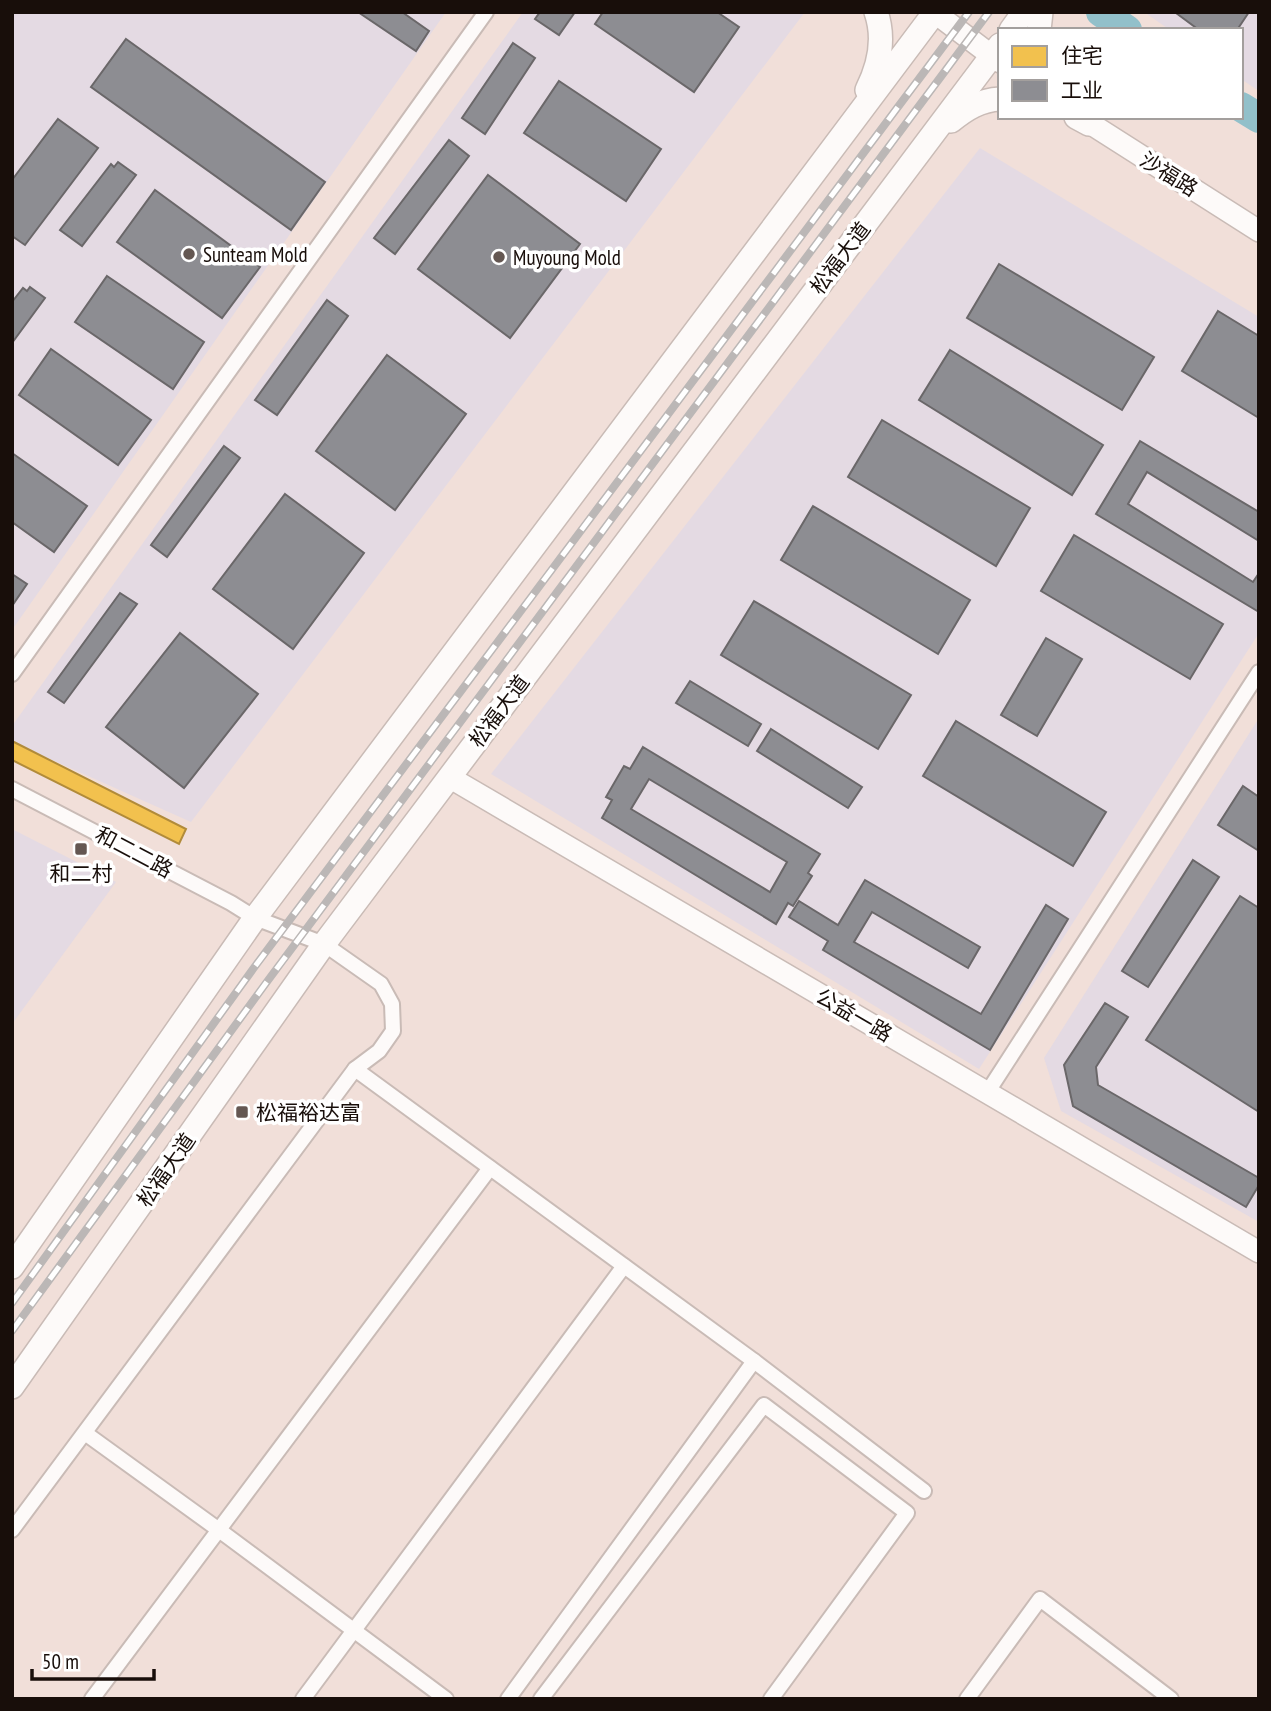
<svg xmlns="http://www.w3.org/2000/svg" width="1271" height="1711" viewBox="0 0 1271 1711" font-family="'PT Sans Narrow','Noto Sans SC',sans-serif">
<rect width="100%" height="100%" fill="#f1dfd9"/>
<g fill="#e4dae3">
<polygon points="12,12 446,12 12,630"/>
<polygon points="523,12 805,12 191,822 12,742 12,726"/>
<polygon points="1148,12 1259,12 1259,91 1241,79 1241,30 1170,30 1147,14"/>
<polygon points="980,148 1259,317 1259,633 979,1069 491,774"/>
<polygon points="1259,718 1259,1222 1061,1111 1044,1058"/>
<polygon points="12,829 116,882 12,1024"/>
</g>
<polygon fill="#f2c14e" stroke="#b18b3a" stroke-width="2" points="12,741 186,829 179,844 12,760"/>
<g fill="#8d8d92" stroke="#6a6769" stroke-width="2" fill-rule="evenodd">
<polygon points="358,12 402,12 429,31 416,51"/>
<polygon points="540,12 575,12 559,35 535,19"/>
<polygon points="603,12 717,12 739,27 694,92 595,24"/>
<polygon points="1249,12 1237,30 1199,30 1176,13"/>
<polygon points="126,39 325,182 291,230 91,87"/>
<polygon points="513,43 535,58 485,134 462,118"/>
<polygon points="559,81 661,149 626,201 524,133"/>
<polygon points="58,119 98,148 25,245 12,236 12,180"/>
<polygon points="449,140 469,156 395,254 374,238"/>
<polygon points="118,162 136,175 82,246 60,230 111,164 114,167"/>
<polygon points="488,175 580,244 510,338 418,269"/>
<polygon points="155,190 260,267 222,318 117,242"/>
<polygon points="999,264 1154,357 1122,410 967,318"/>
<polygon points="107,276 204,342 173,389 75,322"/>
<polygon points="30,287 45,298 12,343 12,302 23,288 27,291"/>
<polygon points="327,300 348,316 277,415 255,400"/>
<polygon points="1218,311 1259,336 1259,418 1182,371"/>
<polygon points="51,349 151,420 118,465 19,395"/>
<polygon points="950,350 1103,445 1072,495 919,400"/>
<polygon points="387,355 466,414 395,510 316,451"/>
<polygon points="882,420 1030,508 996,566 848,477"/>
<polygon points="1140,441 1259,512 1259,541 1147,472 1128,504 1253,582 1259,573 1259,612 1096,514"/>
<polygon points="224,446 240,458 167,557 151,545"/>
<polygon points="12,453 87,506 54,552 12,522"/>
<polygon points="285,494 364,553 293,649 213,589"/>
<polygon points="813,506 970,600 938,654 781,560"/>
<polygon points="1074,535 1223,624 1190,679 1041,591"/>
<polygon points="12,574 27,584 12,606"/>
<polygon points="120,593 137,604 64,703 48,692"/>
<polygon points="754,601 911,695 878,749 721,655"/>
<polygon points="180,633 258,694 184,788 106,727"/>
<polygon points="1046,638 1082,659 1037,736 1001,715"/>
<polygon points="690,681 761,724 748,746 676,703"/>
<polygon points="956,721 1106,812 1073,866 923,776"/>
<polygon points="771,729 862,787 848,808 757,751"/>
<path d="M643,747L820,854L808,873L812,876L793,906L788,903L776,924L602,818L612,800L606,797L624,766L630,769ZM649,779L787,862L770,892L631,809Z"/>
<polygon points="1243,786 1259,797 1259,851 1218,825"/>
<polygon points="1193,860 1219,877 1148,987 1122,971"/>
<polygon points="865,880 980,947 968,968 872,912 854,942 981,1014 1046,905 1068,919 990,1050 823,950 828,941 789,917 799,901 838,925"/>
<polygon points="1240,896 1259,908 1259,1112 1146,1040"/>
<polygon points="1105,1003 1128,1017 1096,1067 1098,1085 1259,1178 1259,1185 1246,1207 1073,1106 1064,1065"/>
</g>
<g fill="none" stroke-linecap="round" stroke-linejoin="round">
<g stroke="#92c0ca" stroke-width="30">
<polyline points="1101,12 1127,30"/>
<polyline points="1241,107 1259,118"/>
</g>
<defs>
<g id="street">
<polyline points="12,674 486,12"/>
<polyline points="12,789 231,903 255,918 324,944 381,984 392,1004 393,1031 379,1051 355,1069 12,1530"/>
<polyline points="355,1069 754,1361 924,1491"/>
<polyline points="987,1093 1259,672"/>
<polyline points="85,1433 219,1530 446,1699"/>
<polyline points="92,1699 490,1168"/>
<polyline points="303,1699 624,1266"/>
<polyline points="508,1699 754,1361"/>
<polyline points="541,1699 764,1405 907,1513 771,1699"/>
<polyline points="967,1699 1040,1599 1171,1699"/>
</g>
<g id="secondary">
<polyline points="934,12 1000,62"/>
<polyline points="1080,117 1259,231"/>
<polyline points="449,777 1259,1252"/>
</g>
<g id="primary">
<polyline points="1011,30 1024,12"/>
<polyline points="1039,30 1041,12"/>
<path d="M867,90C879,66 885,38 876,12"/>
<polyline points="1076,117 1089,124"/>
<path d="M951,121C966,109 980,100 1000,99"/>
<polyline points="12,1267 255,918 935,12"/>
<polyline points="12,1387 324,944 1000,45"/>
</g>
</defs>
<use href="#street" stroke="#c9bbb6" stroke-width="18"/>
<use href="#secondary" stroke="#c9bbb6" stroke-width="24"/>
<use href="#primary" stroke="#c9bbb6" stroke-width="26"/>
<use href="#street" stroke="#fdfaf9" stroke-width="14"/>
<use href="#secondary" stroke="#fdfaf9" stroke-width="21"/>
<use href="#primary" stroke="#fdfaf9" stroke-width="23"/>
<defs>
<g id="rail">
<polyline points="12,1303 253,969 969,12"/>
<polyline points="12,1331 269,979 989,12"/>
</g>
</defs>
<use href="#rail" stroke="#bbb7b6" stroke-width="8"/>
<use href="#rail" stroke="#fff" stroke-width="5" stroke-dasharray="16" stroke-linecap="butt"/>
</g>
<g fill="#645752" stroke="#fff" stroke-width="2.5">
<circle cx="189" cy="254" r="7"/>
<circle cx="499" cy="257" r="7"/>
<rect x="74" y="842" width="14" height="14" rx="3.5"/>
<rect x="235" y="1105" width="14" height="14" rx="3.5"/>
</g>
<g text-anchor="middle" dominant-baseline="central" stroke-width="7" stroke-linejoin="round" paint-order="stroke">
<g font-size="21" fill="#180e0a" stroke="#fff">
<text transform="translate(1169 174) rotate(32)">沙福路</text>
<text transform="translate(840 258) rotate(-53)">松福大道</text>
<text transform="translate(499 711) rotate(-53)">松福大道</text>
<text transform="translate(134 852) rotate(28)">和二二路</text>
<text transform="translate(854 1015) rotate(30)">公益一路</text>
<text transform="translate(166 1170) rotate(-55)">松福大道</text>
</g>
<g font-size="21" fill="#180e0a" stroke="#fff" text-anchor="start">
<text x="203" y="254">Sunteam Mold</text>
<text x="513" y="257">Muyoung Mold</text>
<text x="81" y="873" text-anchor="middle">和二村</text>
<text x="256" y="1112">松福裕达富</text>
</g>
</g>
<rect width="1271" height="1711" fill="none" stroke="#180e0a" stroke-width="28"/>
<rect x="998" y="28" width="245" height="91" fill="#ffffff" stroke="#a39f9d" stroke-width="2"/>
<rect x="1012" y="46" width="35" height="21" fill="#f2c14e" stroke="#a39f9d" stroke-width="2"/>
<text x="1061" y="63" font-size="21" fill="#180e0a">住宅</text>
<rect x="1012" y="80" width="35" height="21" fill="#8d8d92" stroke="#a39f9d" stroke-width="2"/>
<text x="1061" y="98" font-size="21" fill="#180e0a">工业</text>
<path d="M32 1669v10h122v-10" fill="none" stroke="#180e0a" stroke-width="3.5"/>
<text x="42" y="1669" font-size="21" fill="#180e0a" stroke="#ffffff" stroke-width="5" paint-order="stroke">50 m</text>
</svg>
